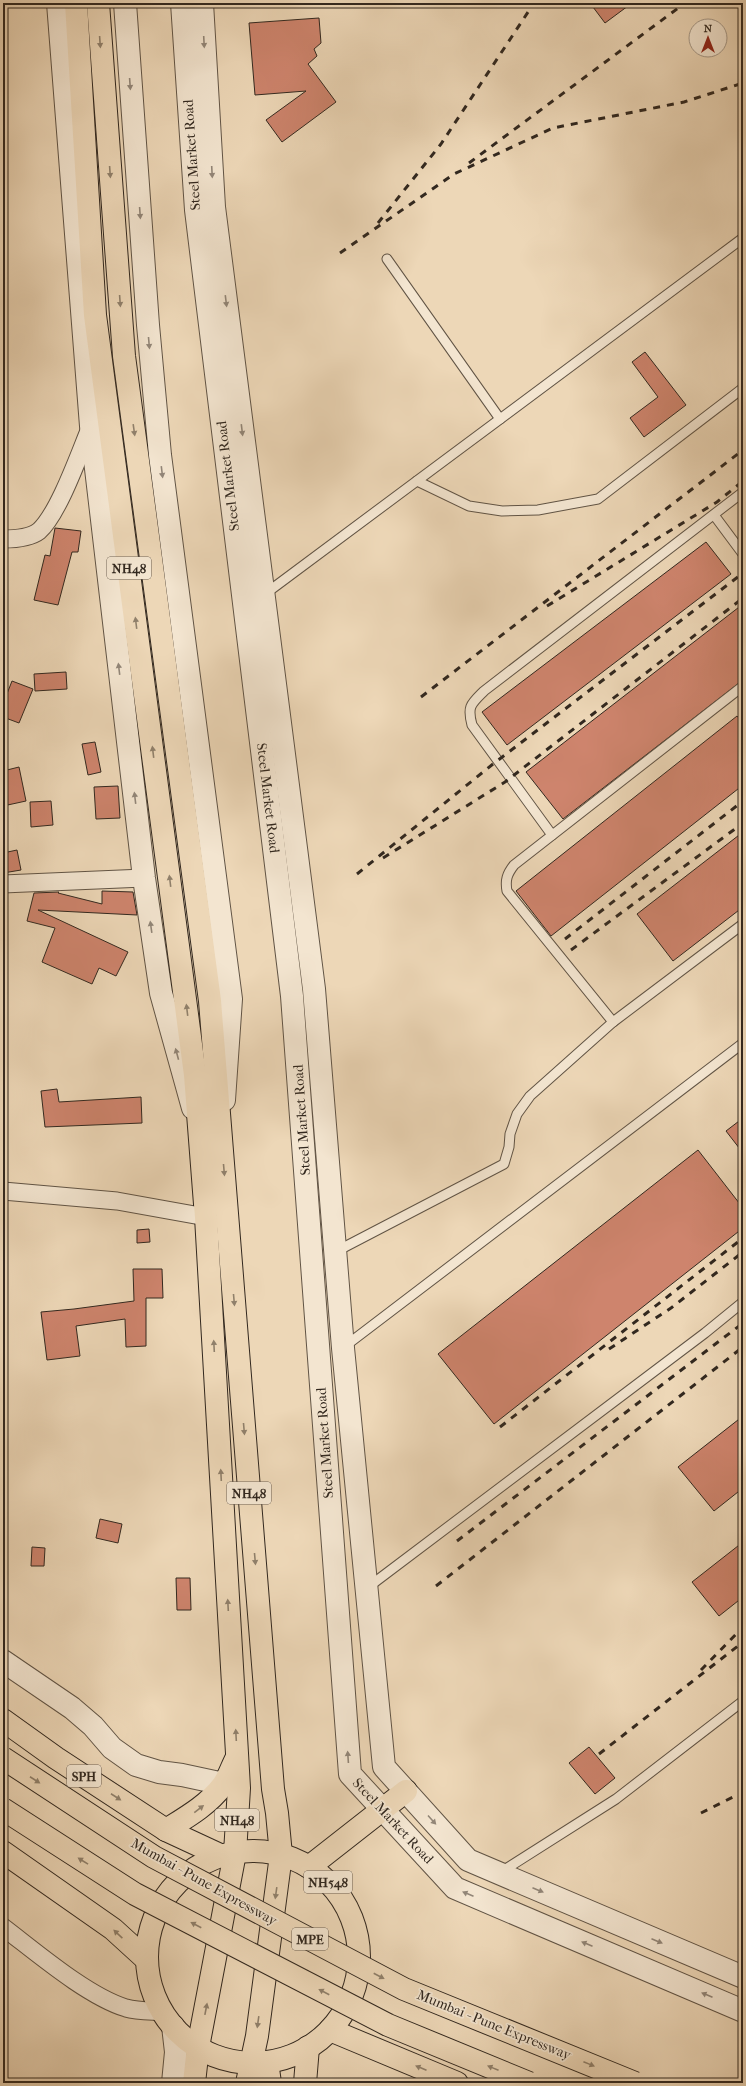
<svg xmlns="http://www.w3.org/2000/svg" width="746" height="2086" viewBox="0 0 746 2086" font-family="'IM FELL French Canon',serif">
<rect width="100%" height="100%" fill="#edd7b7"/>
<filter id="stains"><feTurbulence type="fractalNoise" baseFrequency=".005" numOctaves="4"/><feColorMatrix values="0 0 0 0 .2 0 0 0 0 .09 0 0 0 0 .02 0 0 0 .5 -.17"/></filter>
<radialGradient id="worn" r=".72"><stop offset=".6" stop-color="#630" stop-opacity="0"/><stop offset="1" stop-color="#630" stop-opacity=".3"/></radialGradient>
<g fill="#ce846d" stroke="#32281f">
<polygon points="590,3 632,3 605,23"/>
<polygon points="319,18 321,43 314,49 317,56 308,64 336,102 282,142 266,120 306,91 255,95 249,23"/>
<polygon points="645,352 686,405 644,437 630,418 658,397 632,362"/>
<polygon points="55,528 81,531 78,552 72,552 58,605 34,600 45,555 50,556"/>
<polygon points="706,542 731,574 507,745 482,712"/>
<polygon points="743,604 743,680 563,819 526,772"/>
<polygon points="66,672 67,689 35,691 34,674"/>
<polygon points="12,681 33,689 19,723 3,717 3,704"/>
<polygon points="737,716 743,723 743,785 551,936 516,891"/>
<polygon points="95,742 101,772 88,775 82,744"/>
<polygon points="19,767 26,801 3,806 3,771"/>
<polygon points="118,786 120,818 96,819 94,787"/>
<polygon points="51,801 53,825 31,827 30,802"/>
<polygon points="743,832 743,907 673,961 637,914"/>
<polygon points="17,850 21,870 3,873 3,853"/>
<polygon points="102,891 133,892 137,915 38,910 128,952 116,976 99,968 92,984 42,962 55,928 27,921 34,893 59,892 58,893 102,904"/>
<polygon points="57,1089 59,1102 141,1097 142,1123 45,1127 41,1091"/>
<polygon points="743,1118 743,1153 726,1131"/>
<polygon points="698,1150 743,1208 743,1228 494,1424 438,1354"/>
<polygon points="149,1229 150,1242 137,1243 137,1230"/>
<polygon points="133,1269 162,1269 163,1298 146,1298 146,1346 126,1347 125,1319 76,1326 80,1356 47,1360 41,1312 74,1309 134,1301"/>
<polygon points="743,1416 743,1488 714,1511 678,1467"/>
<polygon points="100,1519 122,1524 118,1543 96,1538"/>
<polygon points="743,1542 743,1597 719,1616 692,1582"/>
<polygon points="32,1547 45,1548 44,1566 31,1566"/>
<polygon points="176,1578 190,1578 191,1610 177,1610"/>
<polygon points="589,1747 615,1778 595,1794 569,1763"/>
</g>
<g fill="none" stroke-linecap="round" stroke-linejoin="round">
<defs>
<g id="service">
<polyline points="387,259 500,419"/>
<polyline points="417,481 469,506 502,511 538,510 598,499 743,388"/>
<polyline points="714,515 743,554"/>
<polyline points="265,594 743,238"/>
<path d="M552,835L472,725C467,706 471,704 484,691L743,492"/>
<path d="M613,1022L507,891C505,880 507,874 514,865L743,686"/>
<polyline points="335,1252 504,1164 509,1147 510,1134 517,1114 530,1096 613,1022 743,924"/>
<polyline points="344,1347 743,1043"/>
<polyline points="367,1588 705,1333 743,1302"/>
<polyline points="501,1872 616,1799 743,1701"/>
</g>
<g id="minor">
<path d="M3,539C14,539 30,538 39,531C59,513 80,452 91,426"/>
<polyline points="3,884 144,878"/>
<polyline points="3,1191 117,1201 206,1217"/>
<path d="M3,1927C36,1952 87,1996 126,2008C137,2011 151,2011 163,2012"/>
</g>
<g id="tertiary">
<polyline points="58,3 91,426 144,878 161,993 193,1108"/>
<polyline points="125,3 148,325 160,455 231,999 224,1100"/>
<polyline points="182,3 196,210 292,996 350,1774 455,1888 743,2011"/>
<polyline points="202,3 214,207 314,989 343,1348 384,1767 468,1860 743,1977"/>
<polyline points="3,1661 72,1708 93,1726 112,1748 136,1765 159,1772 182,1775 224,1784"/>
<polyline points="173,2083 176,2052 173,2026"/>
</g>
<g id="trunk">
<polyline points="76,3 95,315 195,1075 206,1217 239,1788 235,1853 198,2047 194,2083"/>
<polyline points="98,3 124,356 210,1001 273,1789 277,1813 281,1855 257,2036 247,2083"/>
<circle cx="253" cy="1957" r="106"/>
<polyline points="309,1867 406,1791"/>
<polyline points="267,2062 270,2083"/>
<polyline points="305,2083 308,2047"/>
</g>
<g id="motorway">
<polyline points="3,1720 56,1758 166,1830 222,1856"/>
<path d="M166,1830C187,1817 208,1805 223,1785C229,1777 232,1766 237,1757"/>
<polyline points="3,1852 113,1929 147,1960"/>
<polyline points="330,2030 457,2083"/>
</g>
</defs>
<use href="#service" stroke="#615445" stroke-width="11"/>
<use href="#minor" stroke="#615445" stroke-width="19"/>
<use href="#tertiary" stroke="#615445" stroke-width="24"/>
<use href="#trunk" stroke="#32281f" stroke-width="24"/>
<use href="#motorway" stroke="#32281f" stroke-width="24"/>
<use href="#service" stroke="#f3e5d0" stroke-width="9"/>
<use href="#minor" stroke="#f3e5d0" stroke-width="17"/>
<use href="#tertiary" stroke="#f3e5d0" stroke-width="22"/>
<use href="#trunk" stroke="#edd7b7" stroke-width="22"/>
<use href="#motorway" stroke="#edd7b7" stroke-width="22"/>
<g stroke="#32281f" stroke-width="3" stroke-dasharray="7 7" stroke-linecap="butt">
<polyline points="469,163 685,3"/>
<polyline points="378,223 441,144 534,3"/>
<polyline points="340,253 454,174 553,128 684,102 743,83"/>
<polyline points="547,606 717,502 743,481"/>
<polyline points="421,697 743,450"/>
<polyline points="383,858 505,782 743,598"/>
<polyline points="357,874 493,764 743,573"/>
<polyline points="565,939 743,801"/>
<polyline points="571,950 743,823"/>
<polyline points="609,1349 671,1308 743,1252"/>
<polyline points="500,1427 743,1238"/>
<polyline points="457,1541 743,1323"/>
<polyline points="436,1586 743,1347"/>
<polyline points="701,1670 743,1627"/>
<polyline points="599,1754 743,1642"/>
<polyline points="701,1813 743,1792"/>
</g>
<defs>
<g id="motorway-bridge">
<polyline points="3,1758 154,1857 404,1989 635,2083"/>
<polyline points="3,1809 135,1894 388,2025 529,2083"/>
</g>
</defs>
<use href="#motorway-bridge" stroke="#32281f" stroke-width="24" stroke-linecap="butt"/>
<use href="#motorway-bridge" stroke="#edd7b7" stroke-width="22"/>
</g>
<defs><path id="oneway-solid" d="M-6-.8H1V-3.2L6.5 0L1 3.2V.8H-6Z"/></defs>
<g fill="#90806b">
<use href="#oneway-solid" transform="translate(100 42) rotate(86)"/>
<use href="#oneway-solid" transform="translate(110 172) rotate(86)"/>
<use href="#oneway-solid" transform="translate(120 301) rotate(86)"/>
<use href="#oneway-solid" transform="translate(134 430) rotate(82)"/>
<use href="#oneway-solid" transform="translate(136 623) rotate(-97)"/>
<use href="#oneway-solid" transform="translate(153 752) rotate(-97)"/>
<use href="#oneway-solid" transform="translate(170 881) rotate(-97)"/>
<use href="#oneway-solid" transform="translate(187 1010) rotate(-97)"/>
<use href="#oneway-solid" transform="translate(224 1170) rotate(85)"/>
<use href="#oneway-solid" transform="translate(234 1300) rotate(85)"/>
<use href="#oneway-solid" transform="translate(214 1346) rotate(-93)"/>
<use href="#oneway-solid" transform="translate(244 1429) rotate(85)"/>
<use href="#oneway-solid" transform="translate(221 1475) rotate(-93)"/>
<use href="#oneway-solid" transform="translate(255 1559) rotate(85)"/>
<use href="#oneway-solid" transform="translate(228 1605) rotate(-93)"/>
<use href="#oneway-solid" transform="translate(236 1735) rotate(-93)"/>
<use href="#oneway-solid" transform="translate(35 1780) rotate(33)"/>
<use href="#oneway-solid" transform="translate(116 1797) rotate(33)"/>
<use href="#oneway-solid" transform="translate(199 1809) rotate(-38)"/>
<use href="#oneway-solid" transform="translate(83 1861) rotate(-148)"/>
<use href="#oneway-solid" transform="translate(276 1893) rotate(98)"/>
<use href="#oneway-solid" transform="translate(196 1925) rotate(-152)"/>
<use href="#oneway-solid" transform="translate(118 1934) rotate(-137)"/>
<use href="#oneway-solid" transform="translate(379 1976) rotate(28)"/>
<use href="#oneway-solid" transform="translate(324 1992) rotate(-152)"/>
<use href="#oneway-solid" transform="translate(206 2009) rotate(-79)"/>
<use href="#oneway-solid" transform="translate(258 2022) rotate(98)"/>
<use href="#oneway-solid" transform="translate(589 2064) rotate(22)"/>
<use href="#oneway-solid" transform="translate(421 2068) rotate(-157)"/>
<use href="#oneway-solid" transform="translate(493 2068) rotate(-158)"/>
</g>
<g fill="#928678">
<use href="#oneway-solid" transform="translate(204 42) rotate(87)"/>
<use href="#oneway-solid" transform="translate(130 84) rotate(86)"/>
<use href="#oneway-solid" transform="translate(212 172) rotate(87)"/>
<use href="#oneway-solid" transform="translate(140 213) rotate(86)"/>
<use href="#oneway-solid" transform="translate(226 301) rotate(83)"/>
<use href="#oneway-solid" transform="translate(149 343) rotate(85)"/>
<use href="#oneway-solid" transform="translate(242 430) rotate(83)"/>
<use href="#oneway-solid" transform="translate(162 472) rotate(83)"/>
<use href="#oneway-solid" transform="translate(119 669) rotate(-97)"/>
<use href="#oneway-solid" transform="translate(135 798) rotate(-97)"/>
<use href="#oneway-solid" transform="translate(151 927) rotate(-98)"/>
<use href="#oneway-solid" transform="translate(177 1054) rotate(-105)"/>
<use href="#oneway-solid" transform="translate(348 1757) rotate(-94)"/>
<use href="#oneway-solid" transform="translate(432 1820) rotate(48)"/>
<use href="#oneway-solid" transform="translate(538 1890) rotate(23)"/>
<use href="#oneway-solid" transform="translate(468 1894) rotate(-157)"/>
<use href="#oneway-solid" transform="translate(657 1941) rotate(23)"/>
<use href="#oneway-solid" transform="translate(587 1944) rotate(-157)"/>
<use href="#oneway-solid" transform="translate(707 1995) rotate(-157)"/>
</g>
<g text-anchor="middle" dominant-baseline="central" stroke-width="3.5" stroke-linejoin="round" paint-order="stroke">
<g fill="#f3e5d0" stroke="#6c6154" stroke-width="1">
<rect x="107" y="557" width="44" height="22" rx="3"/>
<rect x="227" y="1482" width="44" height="22" rx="3"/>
<rect x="67" y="1765" width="34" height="22" rx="3"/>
<rect x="215" y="1809" width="44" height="22" rx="3"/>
<rect x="304" y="1871" width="48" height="22" rx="3"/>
<rect x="292" y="1928" width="36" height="22" rx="3"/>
</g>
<g font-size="13" font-weight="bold" fill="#32281f">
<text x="129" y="568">NH48</text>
<text x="249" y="1493">NH48</text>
<text x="84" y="1776">SPH</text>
<text x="237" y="1820">NH48</text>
<text x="328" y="1882">NH548</text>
<text x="310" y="1939">MPE</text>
</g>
<g font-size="14" fill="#32281f" stroke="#f3e5d0">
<text transform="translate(192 155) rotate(-94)">Steel Market Road</text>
<text transform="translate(228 476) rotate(-97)">Steel Market Road</text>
<text transform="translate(268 798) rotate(83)">Steel Market Road</text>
<text transform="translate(302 1120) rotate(-94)">Steel Market Road</text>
<text transform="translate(325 1443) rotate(-94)">Steel Market Road</text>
<text transform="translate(393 1821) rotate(47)">Steel Market Road</text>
<text transform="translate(204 1882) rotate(29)">Mumbai - Pune Expressway</text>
<text transform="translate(494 2025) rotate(22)">Mumbai - Pune Expressway</text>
</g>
</g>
<rect width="746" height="2086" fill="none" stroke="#edd7b7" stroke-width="16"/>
<rect x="4" y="4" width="738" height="2078" fill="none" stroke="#32281f" stroke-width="2"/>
<rect x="8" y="8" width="730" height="2070" fill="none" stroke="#32281f"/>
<g transform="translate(708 38)"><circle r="19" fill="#f3e5d0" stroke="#a69989"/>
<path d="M0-3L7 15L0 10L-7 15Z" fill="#8f2418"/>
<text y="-6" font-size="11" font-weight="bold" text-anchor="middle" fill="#32281f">N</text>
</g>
<rect width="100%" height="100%" filter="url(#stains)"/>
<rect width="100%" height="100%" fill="url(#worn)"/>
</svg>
